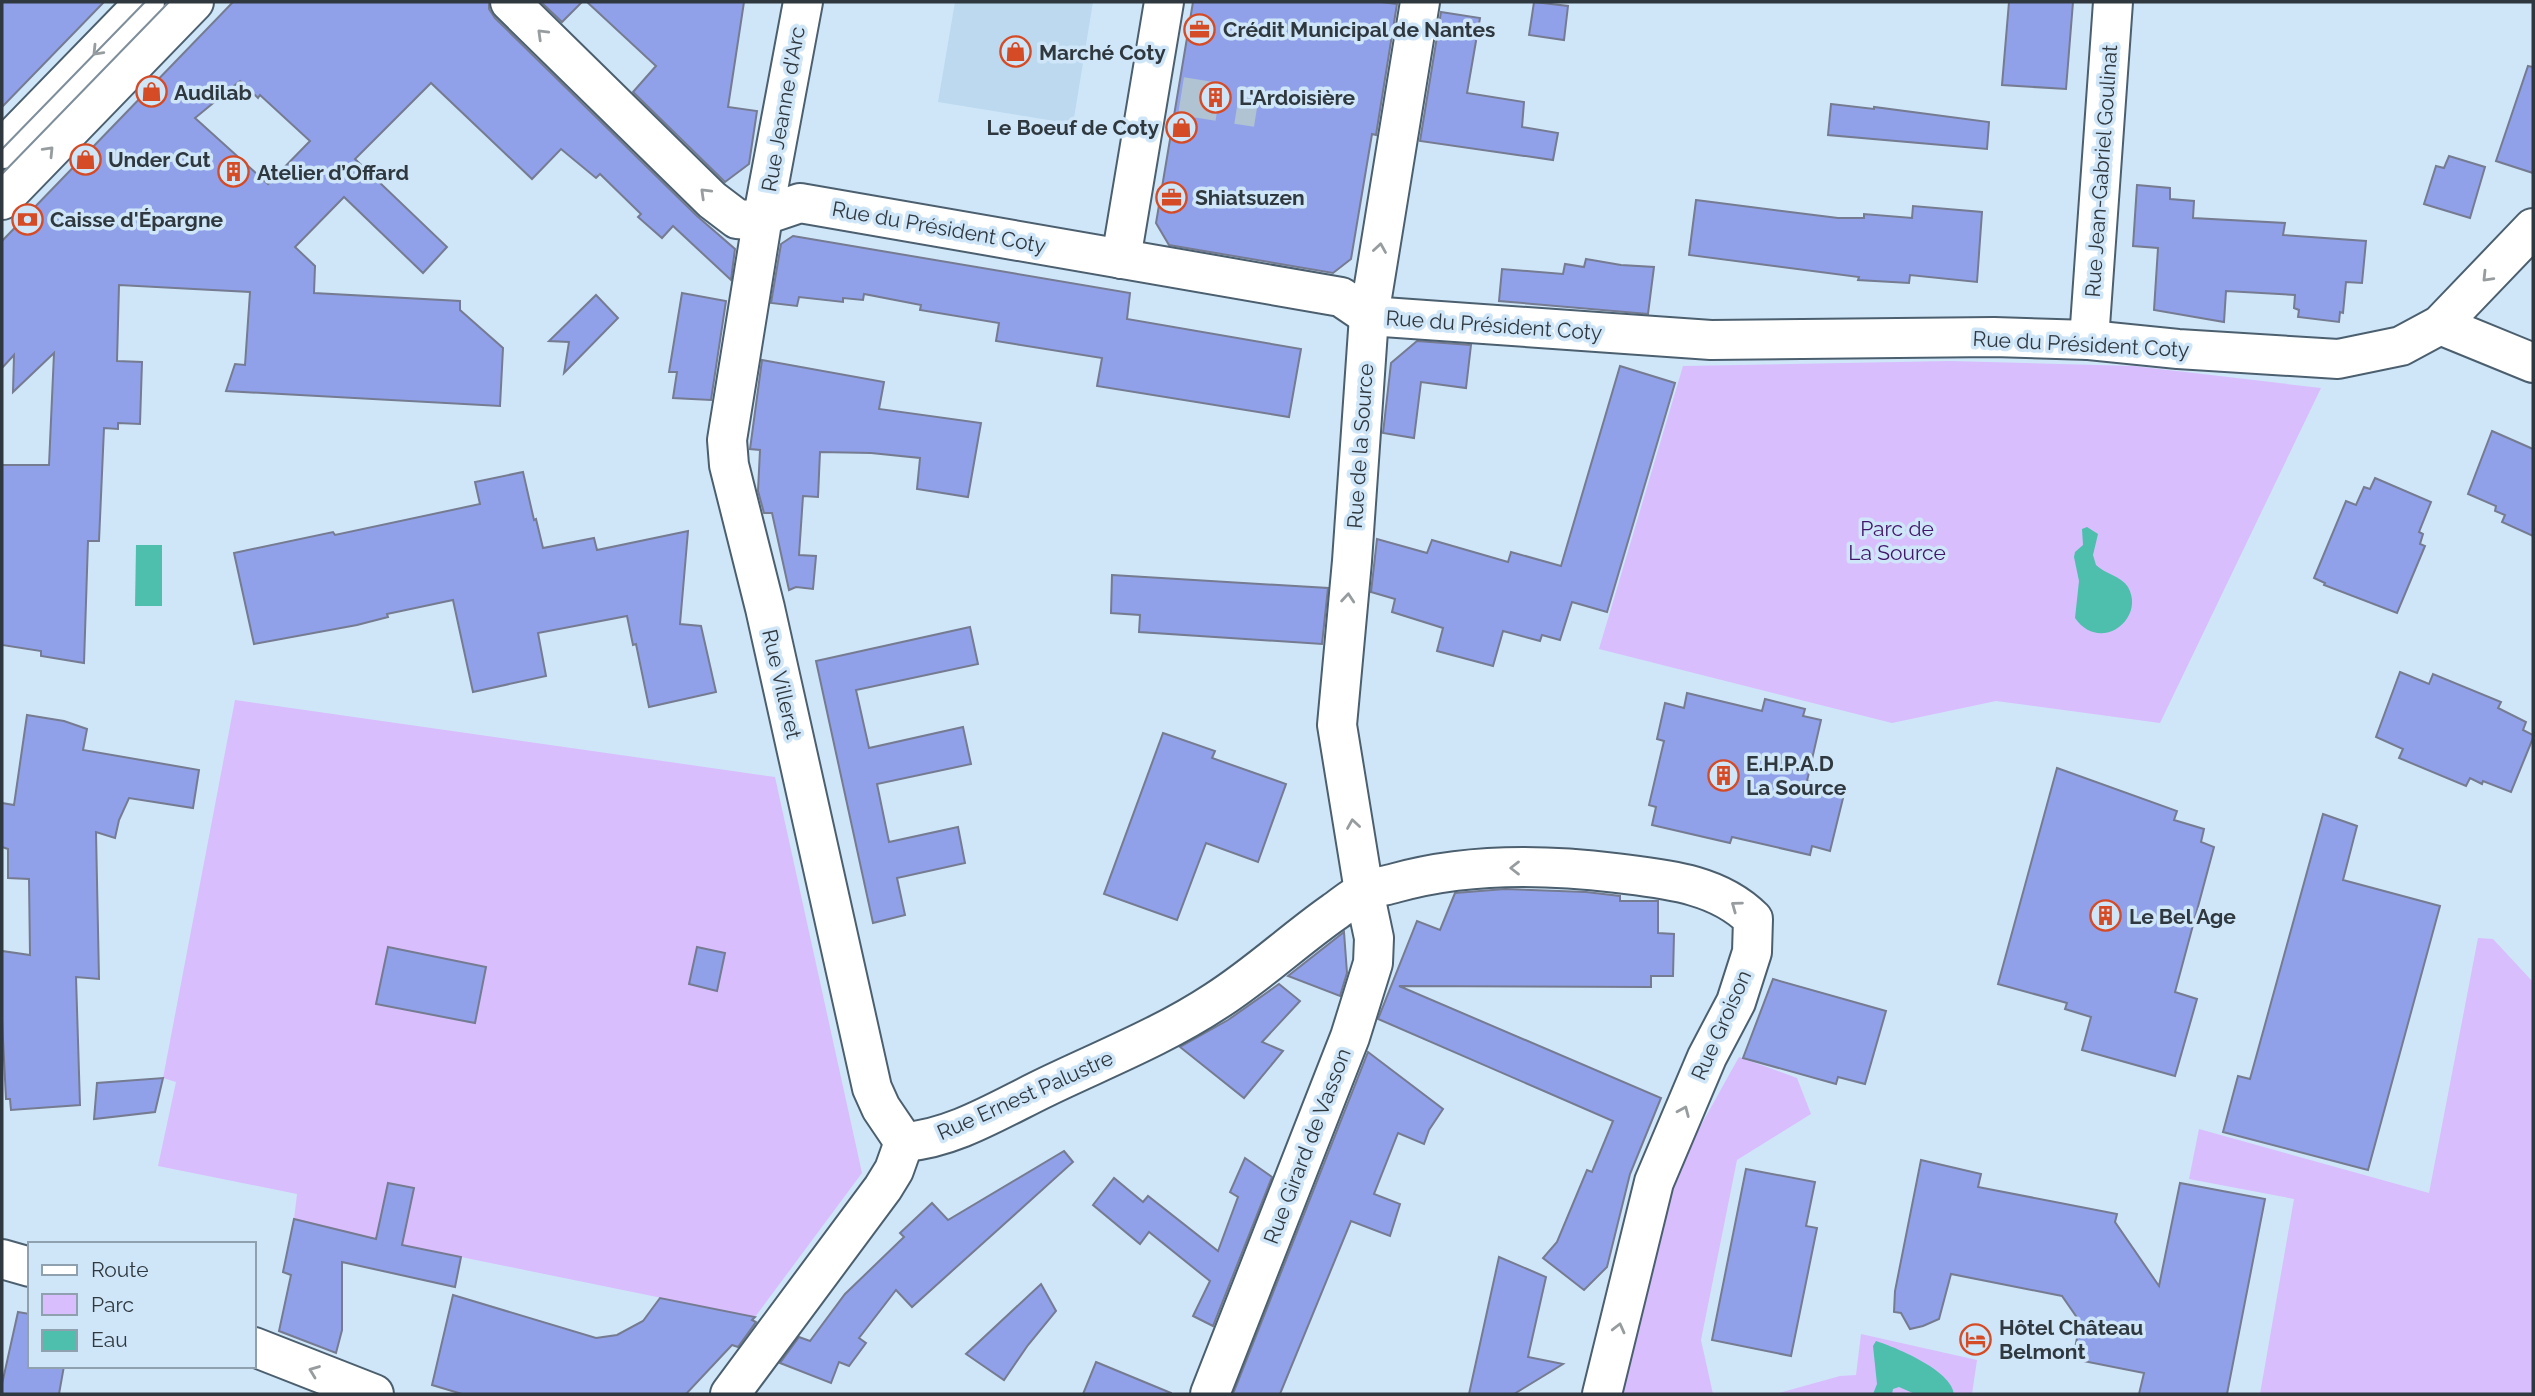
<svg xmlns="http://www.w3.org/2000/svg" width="2535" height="1396" viewBox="0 0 2535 1396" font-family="Raleway,sans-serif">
<rect width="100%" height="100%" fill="#cfe6f8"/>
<polygon fill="#bcd9ef" points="955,2 1093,2 1073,124 938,102"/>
<g fill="#d8befd">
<polygon points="1950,361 2134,366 2321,388 2160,723 1996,701 1892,723 1599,649 1683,366"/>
<polygon points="235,700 775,777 862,1173 755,1317 329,1230 325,1227 294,1219 297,1194 158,1166 176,1082 163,1078"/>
<polygon points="2478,938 2493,939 2533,982 2533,1394 2260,1394 2294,1199 2189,1179 2199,1129 2429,1193"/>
<polygon points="1739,1057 1797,1078 1811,1114 1737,1160 1701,1340 1713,1394 1621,1394 1667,1186"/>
<polygon points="1861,1334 1977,1360 1972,1394 1775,1394 1840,1376 1856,1375"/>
</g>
<g fill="#4ebfad">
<path d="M2087,527L2098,534L2093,555L2096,565C2105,574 2121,576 2128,587C2146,619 2100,654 2075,618L2079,581L2074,557L2075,552L2083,545L2082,529Z"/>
<polygon points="136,545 162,545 162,606 135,606"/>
<path d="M1876,1341C1897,1348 1951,1370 1954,1394H1915L1899,1387L1893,1389L1892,1394H1873L1877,1384L1873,1346Z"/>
</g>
<g fill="#90a1e9" stroke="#757b91" stroke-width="2" fill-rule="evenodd">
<polygon points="2,2 104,2 2,107"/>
<path d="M233,2H489V9L495,18L697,216L735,249L731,280L673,226L662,238L638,217L641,214L600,174L596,178L561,149L532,179L431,83L355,159L447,247L423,273L344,197L295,247L315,266L314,293L460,301V310L503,348L500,406L226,391L235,364L245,365L250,292L119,285L117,361L142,362L140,424L118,423V429L104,428L99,541H88L84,663L41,656V651L2,645V465H49L54,353L13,392L14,355L2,368V241ZM240,81L258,98L260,95L310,141L268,184L195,118Z"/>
<polygon points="541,2 582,2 562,22"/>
<polygon points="587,2 744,2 728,107 757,111 749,164 725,182 633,92 656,66"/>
<polygon points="1193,2 1381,2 1397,4 1376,135 1372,134 1351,259 1333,273 1169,245 1156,223"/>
<polygon points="1534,2 1568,6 1564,40 1529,35"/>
<polygon points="2009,2 2073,2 2066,89 2002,85"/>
<polygon points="1441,12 1480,18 1467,93 1524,102 1522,127 1558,133 1553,160 1420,141"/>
<polygon points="2528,66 2533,67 2533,173 2496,161"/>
<polygon points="1831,104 1874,109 1874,107 1989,122 1987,149 1828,135"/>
<polygon points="2449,156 2485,167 2470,218 2424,204 2436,166 2444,168"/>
<polygon points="2137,185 2170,188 2170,199 2194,201 2193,218 2285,223 2283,235 2366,241 2362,283 2346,282 2343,313 2340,312 2339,322 2298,317 2299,310 2294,308 2295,295 2226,291 2224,322 2154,310 2158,248 2133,246"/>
<polygon points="1696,200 1838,218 1864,218 1864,214 1912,218 1913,206 1982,212 1977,282 1910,275 1909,283 1858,280 1859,277 1689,255"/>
<polygon points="793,236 1130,293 1127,319 1301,349 1289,417 1097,386 1102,358 996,341 999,323 920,310 921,305 864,294 863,300 843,298 843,302 799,297 797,306 771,303 781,244"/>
<polygon points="1586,259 1621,265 1654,267 1648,314 1499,301 1502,269 1563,274 1565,264 1584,267"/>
<polygon points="682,293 726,301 711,400 673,398 677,372 669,372"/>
<polygon points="596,295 618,318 564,373 569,342 549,341"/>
<polygon points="1417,341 1471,345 1466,388 1421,382 1414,438 1383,433 1391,363"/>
<polygon points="762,360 884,382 879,409 981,423 968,497 917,489 920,458 871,453 820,452 818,497 803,496 799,555 816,556 813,589 796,587 789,590 772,513 764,513 758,491 760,450 750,449"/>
<polygon points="1620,366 1675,383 1607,612 1572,602 1560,640 1542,635 1540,641 1503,631 1493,666 1437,651 1443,628 1392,612 1395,599 1371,592 1377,539 1427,553 1432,540 1508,562 1511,552 1561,566"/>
<polygon points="2492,431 2533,449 2533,536 2502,522 2505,515 2495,511 2496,506 2468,494"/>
<polygon points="523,472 534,520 536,519 543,548 594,538 597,550 688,531 680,624 701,626 716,692 649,707 636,644 633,645 627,616 538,633 546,676 473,692 453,600 387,614 388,617 357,625 254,644 234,553 333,532 335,535 480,504 475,482"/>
<polygon points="2375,478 2431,502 2419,532 2423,534 2420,544 2425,546 2397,613 2324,585 2325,583 2314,578 2346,501 2356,505 2364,487 2370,489"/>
<polygon points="1112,575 1328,588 1322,644 1139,632 1140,615 1111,613"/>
<polygon points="970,627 978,664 856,690 869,748 963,727 971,764 877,784 889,842 958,827 965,863 897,878 905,915 873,923 816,661"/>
<polygon points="2400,672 2429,684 2433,674 2501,702 2498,708 2526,722 2523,730 2533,735 2533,738 2511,792 2483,781 2482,784 2470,778 2466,786 2399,758 2403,749 2376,737"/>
<polygon points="1687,693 1762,711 1765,699 1805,709 1803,716 1821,720 1807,781 1845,790 1830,851 1812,846 1810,855 1732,837 1730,843 1652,825 1656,807 1649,805 1664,741 1657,739 1665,703 1684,708"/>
<polygon points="27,715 64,721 87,729 83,750 199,770 193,808 129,798 119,820 115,838 96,832 99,979 76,977 80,1105 11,1110 10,1099 6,1099 2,1020 2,951 30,955 29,879 8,878 8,849 2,847 2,803 14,805"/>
<polygon points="1163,733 1215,751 1212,758 1286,784 1258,862 1206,843 1177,920 1104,894"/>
<polygon points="2057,768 2177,811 2174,820 2204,829 2201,842 2214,847 2175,992 2197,999 2175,1076 2082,1050 2091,1017 2065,1009 2067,1003 1998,984"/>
<polygon points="2323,814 2357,826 2343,880 2440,906 2368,1170 2223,1132 2238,1076 2250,1079"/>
<polygon points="1505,889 1586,892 1620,896 1620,901 1658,901 1658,933 1674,934 1673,976 1651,976 1651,987 1399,986 1661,1098 1630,1174 1607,1267 1584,1290 1543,1258 1557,1242 1587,1170 1592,1172 1613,1121 1378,1019 1417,921 1440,930 1455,893"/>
<polygon points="1344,932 1347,973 1340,996 1288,976"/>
<polygon points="388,947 486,967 475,1023 376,1004"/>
<polygon points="697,947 725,953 717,991 689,984"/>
<polygon points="1773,979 1886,1011 1865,1084 1838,1077 1836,1084 1743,1058"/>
<polygon points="1279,984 1300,1001 1262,1042 1283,1051 1244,1098 1180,1047 1228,1020"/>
<polygon points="1368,1052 1443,1109 1429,1130 1424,1144 1398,1133 1374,1194 1400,1204 1390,1236 1351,1221 1280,1394 1233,1394"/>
<polygon points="163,1078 155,1112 94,1119 97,1083"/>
<polygon points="1064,1151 1073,1162 912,1307 896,1290 859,1338 866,1343 849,1366 839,1362 831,1383 780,1363 799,1337 810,1341 845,1294 904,1237 900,1233 932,1203 948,1220"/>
<polygon points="1245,1158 1272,1177 1213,1326 1193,1316 1210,1281 1149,1232 1140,1244 1093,1205 1114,1178 1143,1202 1148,1196 1218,1251 1238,1197 1230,1192"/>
<polygon points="1921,1160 1981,1174 1978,1187 2117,1214 2115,1222 2159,1286 2180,1183 2265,1199 2227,1394 2139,1394 2144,1373 2073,1359 2080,1322 2062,1296 1951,1274 1939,1319 1923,1326 1910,1329 1901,1313 1894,1312 1895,1291"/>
<polygon points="1746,1169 1815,1182 1806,1226 1817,1228 1791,1356 1712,1340"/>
<polygon points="388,1183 414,1188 402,1245 461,1257 455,1287 342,1262 342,1330 336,1353 279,1331 291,1275 283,1272 294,1219 376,1239"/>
<polygon points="1499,1257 1546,1277 1528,1357 1563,1364 1514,1394 1469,1394"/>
<polygon points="1041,1284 1056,1311 1028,1345 1004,1380 966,1354"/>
<polygon points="453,1295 596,1338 617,1335 643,1321 660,1298 755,1317 752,1320 756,1322 738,1347 732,1345 686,1394 462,1394 432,1385"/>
<polygon points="18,1312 30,1314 30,1366 64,1366 59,1394 2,1394 2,1384"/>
<polygon points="1096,1362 1171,1393 1171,1394 1083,1394"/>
</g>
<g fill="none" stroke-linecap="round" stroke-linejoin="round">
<polyline stroke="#afc3d3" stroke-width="38" stroke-dasharray="38 19" stroke-linecap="butt" points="1181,96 1257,108"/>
<defs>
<g id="street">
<polyline points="510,2 712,200 737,219 750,220 800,203 1341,297 1369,316 1711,340 1994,337 2089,340 2178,349 2338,359 2401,346 2440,325 2533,228"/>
<polyline points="803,2 763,216 727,440 729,465 765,608 872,1088 881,1108 904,1142"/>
<polyline points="1121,259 1164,2"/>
<polyline points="2440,325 2533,363"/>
<polyline points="2089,340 2113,2"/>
<path d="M904,1142C953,1139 1002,1108 1046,1087C1102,1060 1163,1036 1216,1001C1257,975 1294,940 1334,912C1344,905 1354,896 1365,891C1374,887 1385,886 1395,883C1466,863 1543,864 1616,873C1664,879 1717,883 1753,919L1752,952L1736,1002L1707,1057L1654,1182L1602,1394"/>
<polyline points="2,1259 30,1267"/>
<polyline points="254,1347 374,1394"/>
<polyline points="730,1394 883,1188 894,1170 904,1142"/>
<polyline points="1210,1394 1350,1037 1373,963 1374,938 1364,891 1337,725 1352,561 1369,316 1420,2"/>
</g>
<g id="primary">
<polyline points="2,149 145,2"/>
<polyline points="2,200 194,2"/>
</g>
</defs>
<use href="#street" stroke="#4b5f6f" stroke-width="42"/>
<use href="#primary" stroke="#4b5f6f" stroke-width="42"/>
<use href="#street" stroke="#fff" stroke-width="38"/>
<use href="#primary" stroke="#fff" stroke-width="38"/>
<g stroke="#7e8e9b" stroke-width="2">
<polyline points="2,149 145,2"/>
<polyline points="2,174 169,2"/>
</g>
</g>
<defs><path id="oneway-chevron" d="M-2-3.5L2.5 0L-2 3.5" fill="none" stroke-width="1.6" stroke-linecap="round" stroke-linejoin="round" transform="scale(1.75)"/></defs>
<g stroke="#979c9f">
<use href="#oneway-chevron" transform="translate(542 34) rotate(-136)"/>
<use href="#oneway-chevron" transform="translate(97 51) rotate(134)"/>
<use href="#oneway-chevron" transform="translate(49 151) rotate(-46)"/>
<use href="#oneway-chevron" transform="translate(705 193) rotate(-136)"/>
<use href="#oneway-chevron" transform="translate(1380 248) rotate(-81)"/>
<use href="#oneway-chevron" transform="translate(2487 277) rotate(134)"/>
<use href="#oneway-chevron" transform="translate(1348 598) rotate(-85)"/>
<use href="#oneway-chevron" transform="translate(1353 824) rotate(-99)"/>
<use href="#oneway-chevron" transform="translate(1515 868) rotate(-180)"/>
<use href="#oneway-chevron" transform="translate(1736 906) rotate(-144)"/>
<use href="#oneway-chevron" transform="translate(1684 1111) rotate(-67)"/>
<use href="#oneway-chevron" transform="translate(1619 1328) rotate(-76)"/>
<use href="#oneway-chevron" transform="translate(314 1371) rotate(-159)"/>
</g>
<defs>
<symbol id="office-ring" viewBox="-11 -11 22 22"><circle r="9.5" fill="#cfe6f8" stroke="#d54b26" stroke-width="1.5"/><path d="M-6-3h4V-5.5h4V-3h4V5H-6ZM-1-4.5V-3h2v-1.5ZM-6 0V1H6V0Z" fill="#d54b26"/></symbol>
<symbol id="shop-ring" viewBox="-11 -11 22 22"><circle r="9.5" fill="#cfe6f8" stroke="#d54b26" stroke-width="1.5"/><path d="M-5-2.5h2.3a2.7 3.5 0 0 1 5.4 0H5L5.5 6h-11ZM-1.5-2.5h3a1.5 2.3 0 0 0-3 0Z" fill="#d54b26"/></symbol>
<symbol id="building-ring" viewBox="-11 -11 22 22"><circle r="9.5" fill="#cfe6f8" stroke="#d54b26" stroke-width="1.5"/><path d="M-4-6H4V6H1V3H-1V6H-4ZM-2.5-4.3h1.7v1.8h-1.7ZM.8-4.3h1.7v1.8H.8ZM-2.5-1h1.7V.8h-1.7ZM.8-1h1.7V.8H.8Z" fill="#d54b26"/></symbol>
<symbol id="bank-ring" viewBox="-11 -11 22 22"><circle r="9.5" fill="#cfe6f8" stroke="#d54b26" stroke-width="1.5"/><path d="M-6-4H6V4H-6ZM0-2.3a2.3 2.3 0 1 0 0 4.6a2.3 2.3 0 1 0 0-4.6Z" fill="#d54b26"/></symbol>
<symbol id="hotel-ring" viewBox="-11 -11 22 22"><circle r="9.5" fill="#cfe6f8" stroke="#d54b26" stroke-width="1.5"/><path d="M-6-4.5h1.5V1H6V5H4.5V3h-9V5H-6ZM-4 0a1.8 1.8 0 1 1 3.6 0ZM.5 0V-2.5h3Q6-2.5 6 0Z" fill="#d54b26"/></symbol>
</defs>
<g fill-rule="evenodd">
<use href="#office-ring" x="1182" y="12" width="35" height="35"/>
<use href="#shop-ring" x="998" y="34" width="35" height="35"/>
<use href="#shop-ring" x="134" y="74" width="35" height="35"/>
<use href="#building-ring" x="1198" y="80" width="35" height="35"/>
<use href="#shop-ring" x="1164" y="110" width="35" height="35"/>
<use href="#shop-ring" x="68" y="142" width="35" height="35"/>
<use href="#building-ring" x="216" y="154" width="35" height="35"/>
<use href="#office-ring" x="1154" y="180" width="35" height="35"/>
<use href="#bank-ring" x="10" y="202" width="35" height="35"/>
<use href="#building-ring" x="1706" y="758" width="35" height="35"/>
<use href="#building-ring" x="2088" y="898" width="35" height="35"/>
<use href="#hotel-ring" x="1958" y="1322" width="35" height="35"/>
</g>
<g text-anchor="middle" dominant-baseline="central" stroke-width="7" stroke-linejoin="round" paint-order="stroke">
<g font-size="21" font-weight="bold" fill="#2f383f" stroke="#cfe6f8" text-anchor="start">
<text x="1223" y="29">Crédit Municipal de Nantes</text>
<text x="1039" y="52">Marché Coty</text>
<text x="174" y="92">Audilab</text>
<text x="1239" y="97">L'Ardoisière</text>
<text x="1159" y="127" text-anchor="end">Le Boeuf de Coty</text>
<text x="108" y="159">Under Cut</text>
<text x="257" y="172">Atelier d’Offard</text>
<text x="1195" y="197">Shiatsuzen</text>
<text x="50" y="219">Caisse d'Épargne</text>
<text x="1746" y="763">E.H.P.A.D<tspan x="1746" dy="24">La Source</tspan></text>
<text x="2129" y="916">Le Bel Age</text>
<text x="1999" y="1327">Hôtel Château<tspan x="1999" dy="24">Belmont</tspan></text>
</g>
<g font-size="21" fill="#2f383f" stroke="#cfe6f8">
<text transform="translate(783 109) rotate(-80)">Rue Jeanne d'Arc</text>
<text transform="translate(2101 171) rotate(-86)">Rue Jean-Gabriel Goulinat</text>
<text transform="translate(939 227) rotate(10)">Rue du Président Coty</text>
<text transform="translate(1494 325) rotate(4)">Rue du Président Coty</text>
<text transform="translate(2081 344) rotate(3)">Rue du Président Coty</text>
<text transform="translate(1360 446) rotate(-86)">Rue de la Source</text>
<text transform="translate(782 684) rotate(77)">Rue Villeret</text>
<text transform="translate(1721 1025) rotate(-66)">Rue Groison</text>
<text transform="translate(1025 1095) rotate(-24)">Rue Ernest Palustre</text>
<text transform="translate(1307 1146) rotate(-69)">Rue Girard de Vasson</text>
</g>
<g font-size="21" fill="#411568" stroke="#cfe6f8">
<text x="1897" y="528">Parc de<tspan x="1897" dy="24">La Source</tspan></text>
</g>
</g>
<rect width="2535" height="1396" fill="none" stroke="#2f383f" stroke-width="7"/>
<rect x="28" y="1242" width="228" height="126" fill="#cfe6f8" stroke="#8fa0ae" stroke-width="2"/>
<rect x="42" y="1265" width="35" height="10" fill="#ffffff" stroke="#8fa0ae" stroke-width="2"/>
<text x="91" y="1277" font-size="21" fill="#2f383f">Route</text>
<rect x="42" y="1294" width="35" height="21" fill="#d8befd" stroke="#8fa0ae" stroke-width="2"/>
<text x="91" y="1312" font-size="21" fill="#2f383f">Parc</text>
<rect x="42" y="1330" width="35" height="21" fill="#4ebfad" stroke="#8fa0ae" stroke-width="2"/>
<text x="91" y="1347" font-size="21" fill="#2f383f">Eau</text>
</svg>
